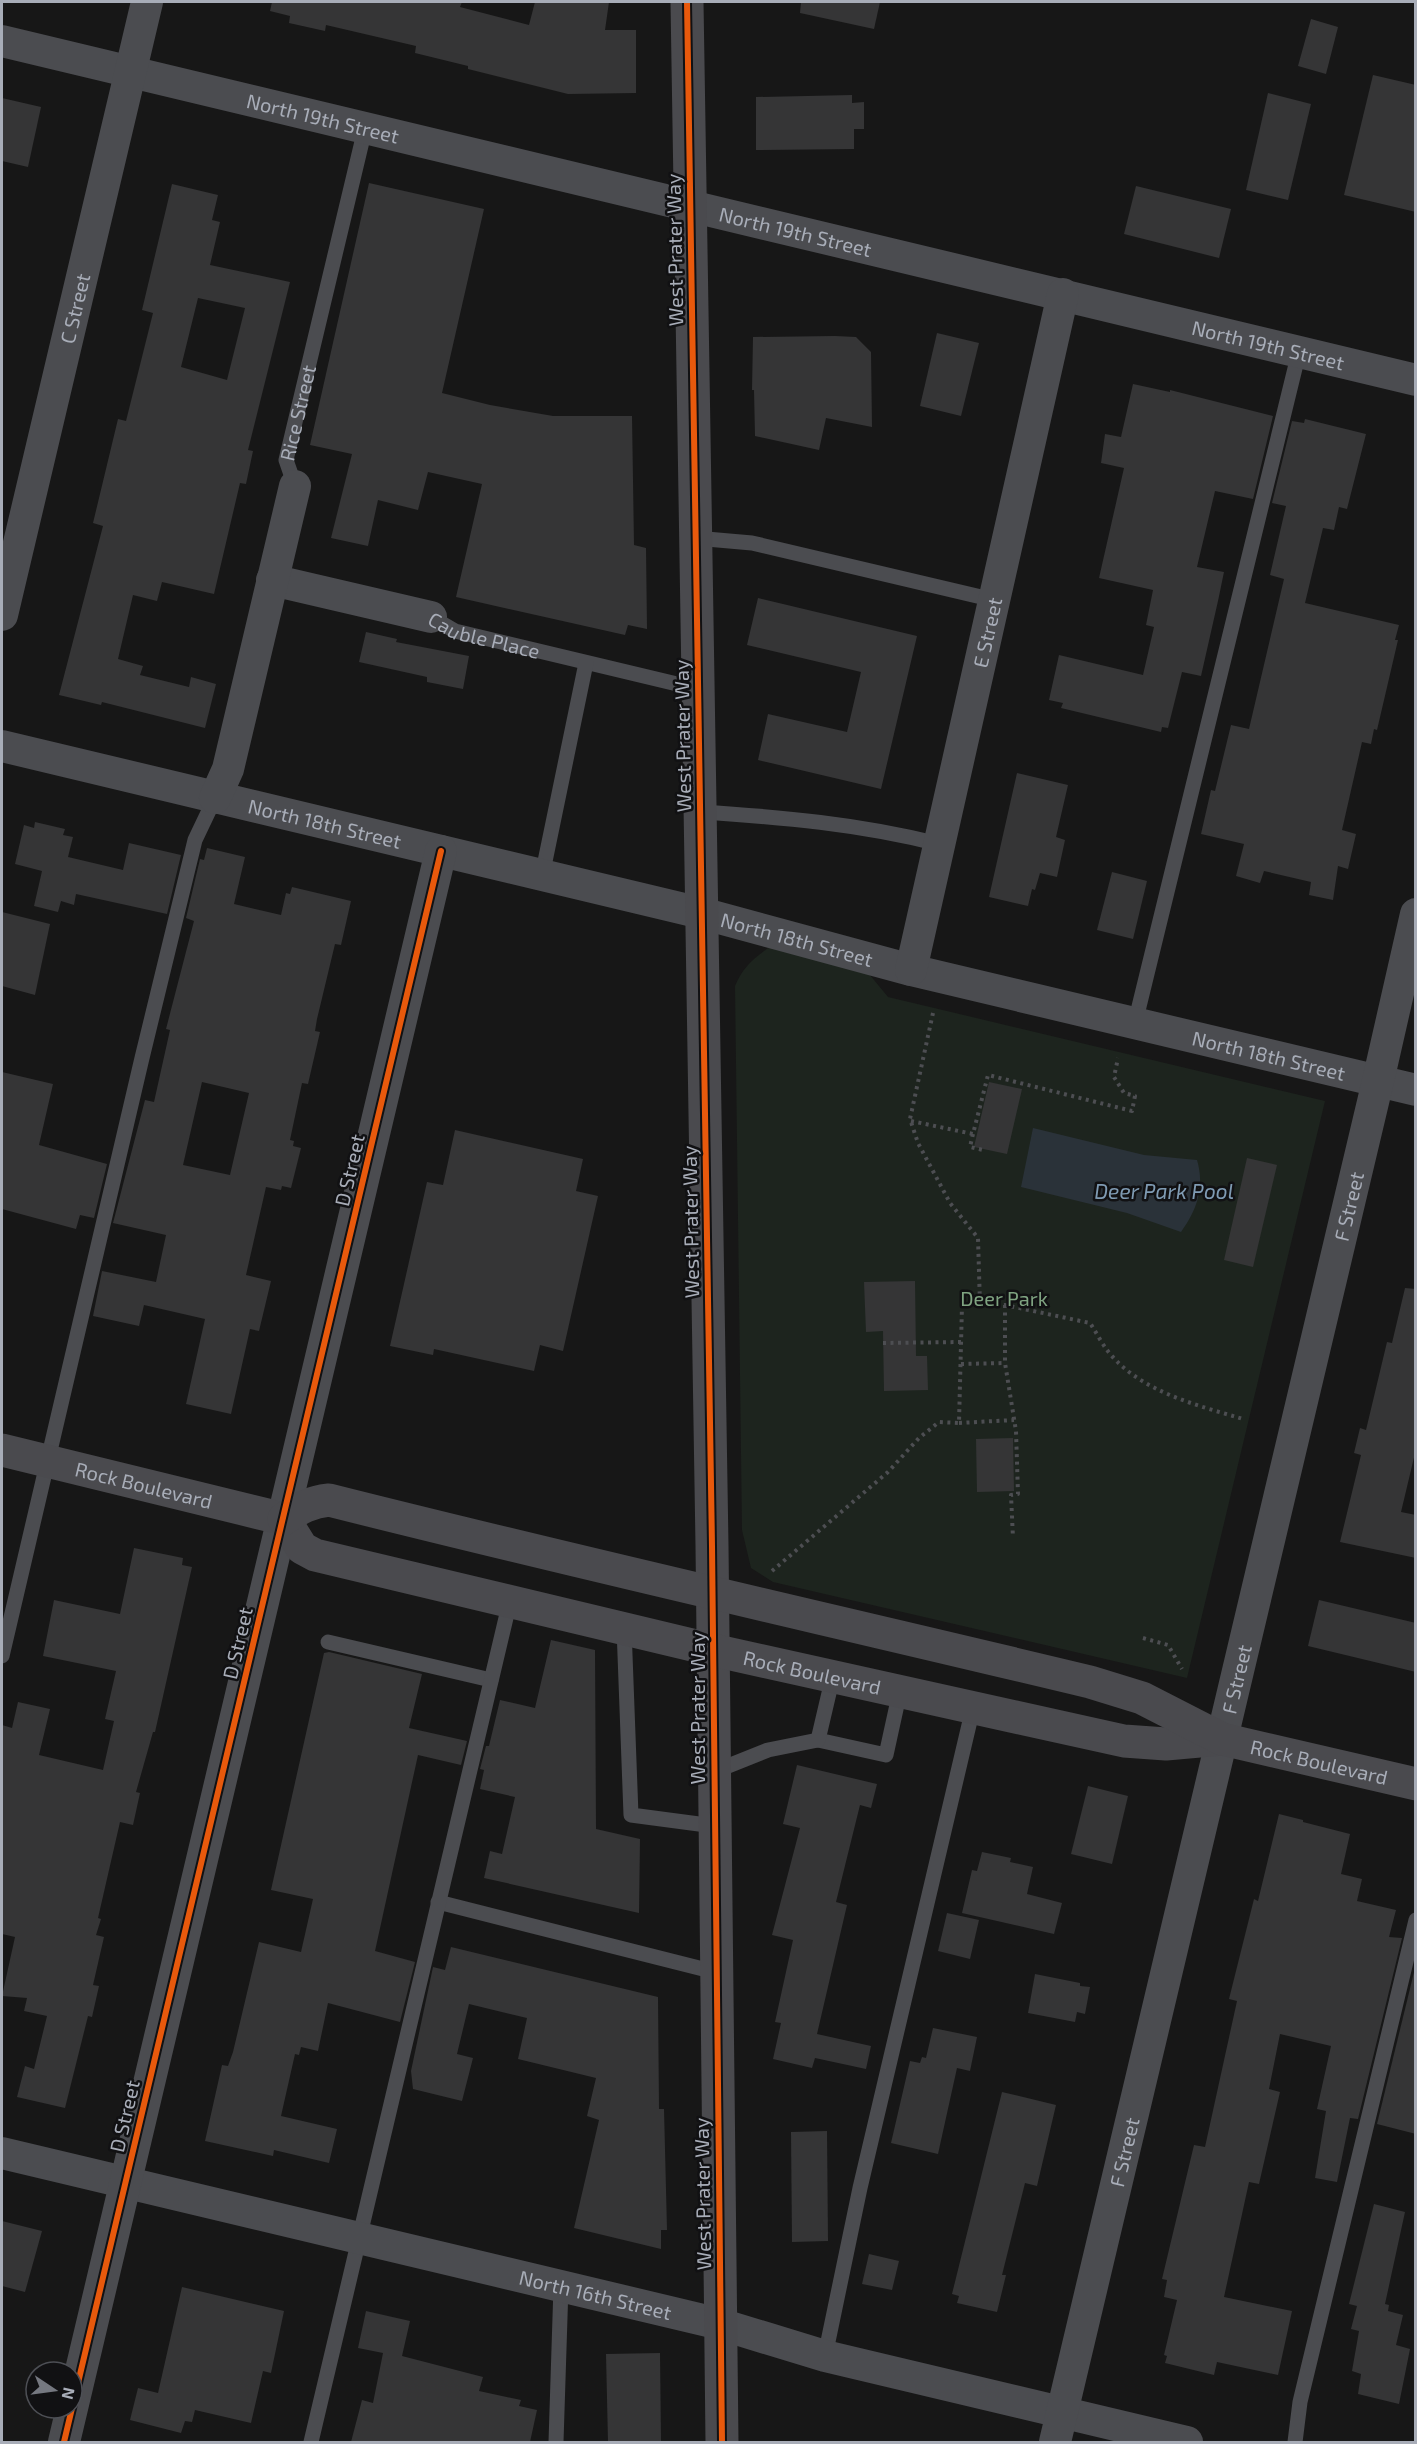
<svg xmlns="http://www.w3.org/2000/svg" width="1417" height="2444" viewBox="0 0 1417 2444" font-family="'Exo 2',sans-serif">
<rect width="100%" height="100%" fill="#171717"/>
<path fill="#1d241e" d="M771,946L860,963L888,997L1325,1101L1187,1678L773,1582L751,1568L742,1530L735,986C743,967 754,958 771,946Z"/>
<path fill="#2a3239" d="M1033,1128L1144,1155L1197,1160C1205,1187 1197,1210 1181,1232L1127,1213L1021,1187Z"/>
<g fill="#353536" fill-rule="evenodd">
<polygon points="272,2 462,2 460,7 529,25 535,2 609,2 605,30 636,30 636,93 568,94 468,69 468,66 415,53 416,46 326,25 325,31 289,23 290,16 270,11"/>
<polygon points="801,2 880,2 874,29 800,13"/>
<polygon points="1311,19 1338,27 1326,74 1298,66"/>
<polygon points="1373,75 1416,85 1416,212 1344,195"/>
<polygon points="1268,93 1311,104 1288,200 1246,190"/>
<polygon points="852,95 852,103 864,102 864,129 854,129 854,149 756,150 756,97"/>
<polygon points="2,98 41,107 28,167 2,161"/>
<polygon points="369,183 484,209 442,393 490,405 553,416 632,416 634,545 646,548 647,629 628,625 625,635 456,597 482,484 428,472 418,510 378,500 368,546 331,538 352,454 310,445"/>
<path d="M172,184L218,195L212,220L220,222L210,265L290,282L248,450L253,451L246,484L240,483L214,594L162,582L157,601L133,595L118,659L143,666L140,675L189,687L191,677L216,684L205,728L102,702L101,705L59,695L103,526L93,523L118,419L126,421L153,313L142,310ZM198,298L245,308L227,380L181,367Z"/>
<polygon points="1136,186 1231,209 1219,258 1124,234"/>
<polygon points="937,333 979,343 961,416 920,406"/>
<polygon points="835,336 856,337 871,352 872,427 826,418 819,450 755,436 754,390 752,390 753,337"/>
<polygon points="1133,384 1170,392 1170,390 1273,416 1253,499 1215,491 1197,567 1224,572 1218,601 1201,676 1182,672 1168,728 1162,727 1161,732 1061,708 1063,703 1049,700 1059,655 1143,675 1154,627 1146,625 1153,590 1099,578 1124,468 1101,463 1105,434 1121,437"/>
<polygon points="1305,419 1366,434 1347,509 1339,507 1334,530 1323,528 1305,603 1399,625 1395,640 1398,640 1377,730 1374,729 1371,744 1362,742 1342,830 1356,834 1348,869 1338,866 1333,900 1309,895 1311,882 1264,871 1260,883 1236,876 1244,844 1201,834 1211,790 1215,791 1231,725 1249,729 1284,579 1270,575 1286,506 1272,503 1292,421 1304,423"/>
<polygon points="758,598 917,636 881,789 758,760 768,714 847,732 861,672 747,645"/>
<polygon points="366,632 397,639 396,642 469,656 463,689 427,682 427,677 359,662"/>
<polygon points="1017,773 1068,785 1056,837 1065,840 1057,877 1040,873 1035,890 1032,889 1028,906 989,897"/>
<polygon points="35,822 65,829 63,835 73,837 68,857 123,870 129,843 181,855 167,914 76,894 74,905 61,901 58,912 34,906 42,871 15,864 24,825 34,828"/>
<path d="M207,848L245,857L234,904L281,915L286,893L290,894L292,887L351,901L341,945L335,944L317,1019L315,1031L320,1032L308,1084L302,1083L290,1140L294,1141L293,1146L301,1148L291,1188L282,1186L281,1190L266,1187L246,1275L271,1281L259,1331L250,1329L231,1414L186,1404L205,1319L144,1305L139,1326L93,1316L102,1271L156,1282L166,1235L113,1223L145,1100L154,1102L170,1030L166,1029L194,921L186,918L200,859L204,860ZM202,1082L249,1093L230,1175L183,1165Z"/>
<polygon points="1112,872 1147,881 1133,939 1097,930"/>
<polygon points="2,912 50,924 35,995 2,986"/>
<polygon points="2,1072 53,1084 39,1145 107,1164 94,1218 80,1215 76,1229 2,1209"/>
<polygon points="989,1082 1022,1089 1007,1154 974,1147"/>
<polygon points="455,1130 583,1159 576,1191 598,1196 563,1351 540,1345 534,1371 434,1349 433,1355 390,1346 427,1182 443,1185"/>
<polygon points="1247,1158 1277,1165 1253,1267 1224,1260"/>
<polygon points="915,1281 916,1356 927,1356 928,1390 884,1391 883,1331 866,1332 864,1282"/>
<polygon points="1405,1288 1416,1289 1416,1449 1401,1512 1416,1515 1416,1558 1340,1542 1361,1455 1354,1453 1360,1428 1366,1430 1387,1342 1392,1343"/>
<polygon points="1013,1438 1014,1491 977,1492 976,1439"/>
<polygon points="134,1548 183,1558 182,1565 192,1567 155,1732 153,1732 136,1792 140,1793 133,1825 120,1822 98,1918 101,1919 96,1935 104,1937 93,1985 99,1986 92,2017 88,2016 65,2108 17,2097 25,2066 34,2069 47,2016 24,2011 27,1998 2,1996 15,1937 2,1934 2,1725 12,1728 18,1702 50,1709 39,1755 103,1770 114,1721 105,1719 116,1671 43,1656 54,1600 120,1614"/>
<polygon points="1319,1600 1416,1623 1416,1672 1308,1646"/>
<polygon points="551,1640 595,1650 596,1829 640,1839 639,1913 484,1878 490,1851 502,1854 515,1797 480,1789 484,1770 480,1769 486,1746 489,1746 500,1700 535,1708"/>
<polygon points="329,1652 422,1674 409,1728 467,1741 461,1765 418,1755 375,1951 415,1962 400,2022 328,2003 318,2051 301,2047 299,2055 295,2054 281,2116 337,2129 329,2163 274,2150 273,2156 205,2141 222,2065 228,2066 233,2052 259,1942 301,1952 313,1899 271,1890 324,1653"/>
<polygon points="797,1765 877,1784 871,1808 860,1805 836,1902 847,1905 817,2034 871,2046 866,2069 815,2058 812,2068 773,2059 781,2023 775,2022 793,1940 772,1935 800,1828 783,1824"/>
<polygon points="1088,1786 1128,1796 1112,1864 1071,1854"/>
<polygon points="1279,1814 1303,1820 1303,1822 1350,1834 1341,1874 1362,1879 1357,1901 1396,1910 1389,1937 1402,1938 1358,2119 1350,2118 1337,2182 1315,2178 1326,2111 1317,2109 1331,2046 1280,2034 1269,2089 1280,2092 1259,2184 1249,2182 1224,2297 1292,2311 1278,2375 1217,2362 1214,2375 1165,2363 1167,2356 1164,2355 1177,2300 1164,2297 1167,2280 1162,2279 1194,2145 1205,2147 1237,2001 1229,1999 1254,1899 1258,1901"/>
<polygon points="982,1852 1011,1858 1010,1862 1033,1867 1027,1894 1062,1903 1054,1934 962,1913 972,1870 977,1871"/>
<polygon points="947,1913 979,1920 970,1959 938,1951"/>
<polygon points="451,1947 658,1997 659,2109 664,2109 667,2230 661,2230 661,2249 574,2228 599,2120 587,2116 596,2078 518,2059 527,2018 469,2004 457,2054 473,2058 462,2101 413,2089 411,2071 433,1967 445,1970"/>
<polygon points="1416,1964 1416,2134 1377,2124"/>
<polygon points="1035,1974 1080,1983 1080,1986 1090,1987 1085,2014 1077,2012 1075,2022 1028,2013"/>
<polygon points="933,2028 977,2037 970,2071 957,2068 938,2154 891,2143 910,2061 920,2063 922,2057 926,2058"/>
<polygon points="1002,2092 1056,2105 1037,2186 1025,2183 1002,2275 1006,2275 997,2312 957,2303 959,2296 952,2294"/>
<polygon points="827,2131 828,2241 792,2242 791,2132"/>
<polygon points="1374,2204 1405,2212 1385,2304 1389,2305 1388,2311 1403,2315 1396,2345 1410,2349 1399,2404 1358,2394 1361,2374 1352,2371 1359,2331 1351,2329 1357,2306 1349,2304"/>
<polygon points="2,2221 42,2231 25,2292 2,2286"/>
<polygon points="869,2254 899,2261 892,2290 862,2284"/>
<polygon points="182,2287 284,2311 271,2373 263,2371 251,2423 195,2410 192,2422 185,2421 181,2433 130,2420 138,2388 158,2393"/>
<polygon points="366,2311 410,2321 402,2356 483,2377 479,2391 521,2400 519,2406 537,2410 530,2442 351,2442 362,2400 373,2403 383,2353 358,2348"/>
<polygon points="660,2353 661,2442 608,2442 606,2354"/>
</g>
<g fill="none" stroke-linecap="round" stroke-linejoin="round">
<g stroke="#4d4e52" stroke-width="4" stroke-dasharray="3 4.5" stroke-linecap="butt">
<path d="M933,1013L910,1119L918,1143L950,1203L978,1238L980,1305H1005L1090,1323C1096,1332 1101,1342 1107,1350C1138,1391 1196,1405 1243,1419"/>
<polyline points="911,1121 973,1134 988,1075 1132,1111 1135,1096 1124,1093 1114,1077 1118,1058"/>
<polyline points="973,1134 970,1147 983,1150"/>
<polyline points="1005,1305 1005,1363 1016,1431 1018,1494 1011,1495 1013,1538"/>
<polyline points="883,1343 962,1342"/>
<polyline points="961,1364 1005,1363"/>
<polyline points="959,1423 1014,1420"/>
<polyline points="772,1571 888,1472 919,1438 939,1422 959,1423 962,1305 980,1305"/>
<polyline points="1143,1638 1168,1645 1182,1669"/>
</g>
<g stroke="#4b4c50" stroke-width="15">
<path id="s1" d="M295,486L286,460L365,129"/>
<polyline points="695,538 752,543 994,600"/>
<path id="s2" d="M431,617L455,631L698,689"/>
<path d="M700,812C781,817 860,824 939,844"/>
<polyline points="542,876 586,663"/>
<polyline points="1135,1023 1299,352"/>
<polyline points="624,1628 631,1815 714,1826"/>
<polyline points="328,1642 491,1680"/>
<polyline points="2,1656 142,1058 195,840 215,798"/>
<polyline points="818,1740 886,1755 900,1691"/>
<polyline points="713,1772 768,1750 818,1740 833,1676"/>
<polyline points="438,1902 715,1972"/>
<polyline points="825,2356 860,2188 973,1708"/>
<polyline points="311,2442 510,1601"/>
<polyline points="556,2442 561,2286"/>
<polyline points="1295,2442 1300,2402 1416,1920"/>
</g>
<g stroke="#4b4c50" stroke-width="32">
<path id="s3" d="M2,41L1416,380"/>
<polyline points="272,580 431,617"/>
<path id="s4" d="M2,615L147,2"/>
<path id="s5" d="M2,746L701,913L911,970L1416,1090"/>
<polyline points="215,798 228,769 295,486"/>
<path id="s6" d="M911,970L1063,294"/>
<path id="s7" d="M2,2153L720,2324L825,2356L1187,2442"/>
<polyline points="64,2442 441,851"/>
<path id="s8" d="M1055,2442L1378,1081L1416,914"/>
</g>
<g stroke="#4a4a4e" stroke-width="33">
<polyline points="687,2 712,1546 722,2442"/>
<path id="s9" d="M2,1450L284,1519L302,1548L315,1555L713,1650L1124,1741L1166,1744L1222,1739"/>
<path id="s10" d="M284,1519C299,1508 311,1502 329,1500C582,1564 836,1621 1090,1682L1142,1698L1222,1739L1416,1784"/>
</g>
<defs>
<g id="cycleway">
<polyline points="687,2 712,1546 722,2442"/>
<polyline points="64,2442 441,851"/>
</g>
</defs>
<use href="#cycleway" stroke="#111113" stroke-width="10"/>
<use href="#cycleway" stroke="#e8590c" stroke-width="6"/>
</g>
<g text-anchor="middle" dominant-baseline="central" stroke-width="5" stroke-linejoin="round" paint-order="stroke">
<g font-size="20" fill="#a8adb8" stroke="#111113">
<text stroke="none"><textPath href="#s3" startOffset="330">North 19th Street</textPath></text>
<text stroke="none"><textPath href="#s3" startOffset="816">North 19th Street</textPath></text>
<text transform="translate(674 250) rotate(-91)">West Prater Way</text>
<text stroke="none"><textPath href="#s4" startOffset="315">C Street</textPath></text>
<text stroke="none"><textPath href="#s3" startOffset="1302">North 19th Street</textPath></text>
<text stroke="none"><textPath href="#s1" startOffset="76">Rice Street</textPath></text>
<text stroke="none"><textPath href="#s6" startOffset="346">E Street</textPath></text>
<text stroke="none"><textPath href="#s2" startOffset="57">Cauble Place</textPath></text>
<text transform="translate(682 736) rotate(-91)">West Prater Way</text>
<text stroke="none"><textPath href="#s5" startOffset="332">North 18th Street</textPath></text>
<text stroke="none"><textPath href="#s5" startOffset="818">North 18th Street</textPath></text>
<text stroke="none"><textPath href="#s5" startOffset="1304">North 18th Street</textPath></text>
<text transform="translate(349 1170) rotate(-77)">D Street</text>
<text stroke="none"><textPath href="#s8" startOffset="1270">F Street</textPath></text>
<text transform="translate(690 1222) rotate(-91)">West Prater Way</text>
<text stroke="none"><textPath href="#s9" startOffset="146">Rock Boulevard</textPath></text>
<text transform="translate(237 1643) rotate(-77)">D Street</text>
<text stroke="none"><textPath href="#s9" startOffset="850">Rock Boulevard</textPath></text>
<text stroke="none"><textPath href="#s8" startOffset="784">F Street</textPath></text>
<text transform="translate(697 1708) rotate(-90)">West Prater Way</text>
<text stroke="none"><textPath href="#s10" startOffset="1076">Rock Boulevard</textPath></text>
<text transform="translate(124 2116) rotate(-77)">D Street</text>
<text stroke="none"><textPath href="#s8" startOffset="298">F Street</textPath></text>
<text transform="translate(702 2194) rotate(-91)">West Prater Way</text>
<text stroke="none"><textPath href="#s7" startOffset="610">North 16th Street</textPath></text>
</g>
<g font-size="20" fill="#7fa381" stroke="#111113">
<text x="1004" y="1298">Deer Park</text>
</g>
<g font-size="21" font-style="italic" fill="#7f9bb3" stroke="#111113">
<text x="1164" y="1190">Deer Park Pool</text>
</g>
</g>
<rect width="1417" height="2444" fill="none" stroke="#a8adb8" stroke-width="6"/>
<g transform="translate(54 2390) rotate(103)"><circle r="28" fill="#111113" stroke="#4d4f55" stroke-width="1.5"/>
<path d="M0-4.5L10 22L0 15L-10 22Z" fill="#757880"/>
<text y="-9" font-size="16" font-weight="bold" text-anchor="middle" fill="#a8adb8">N</text>
</g>
</svg>
